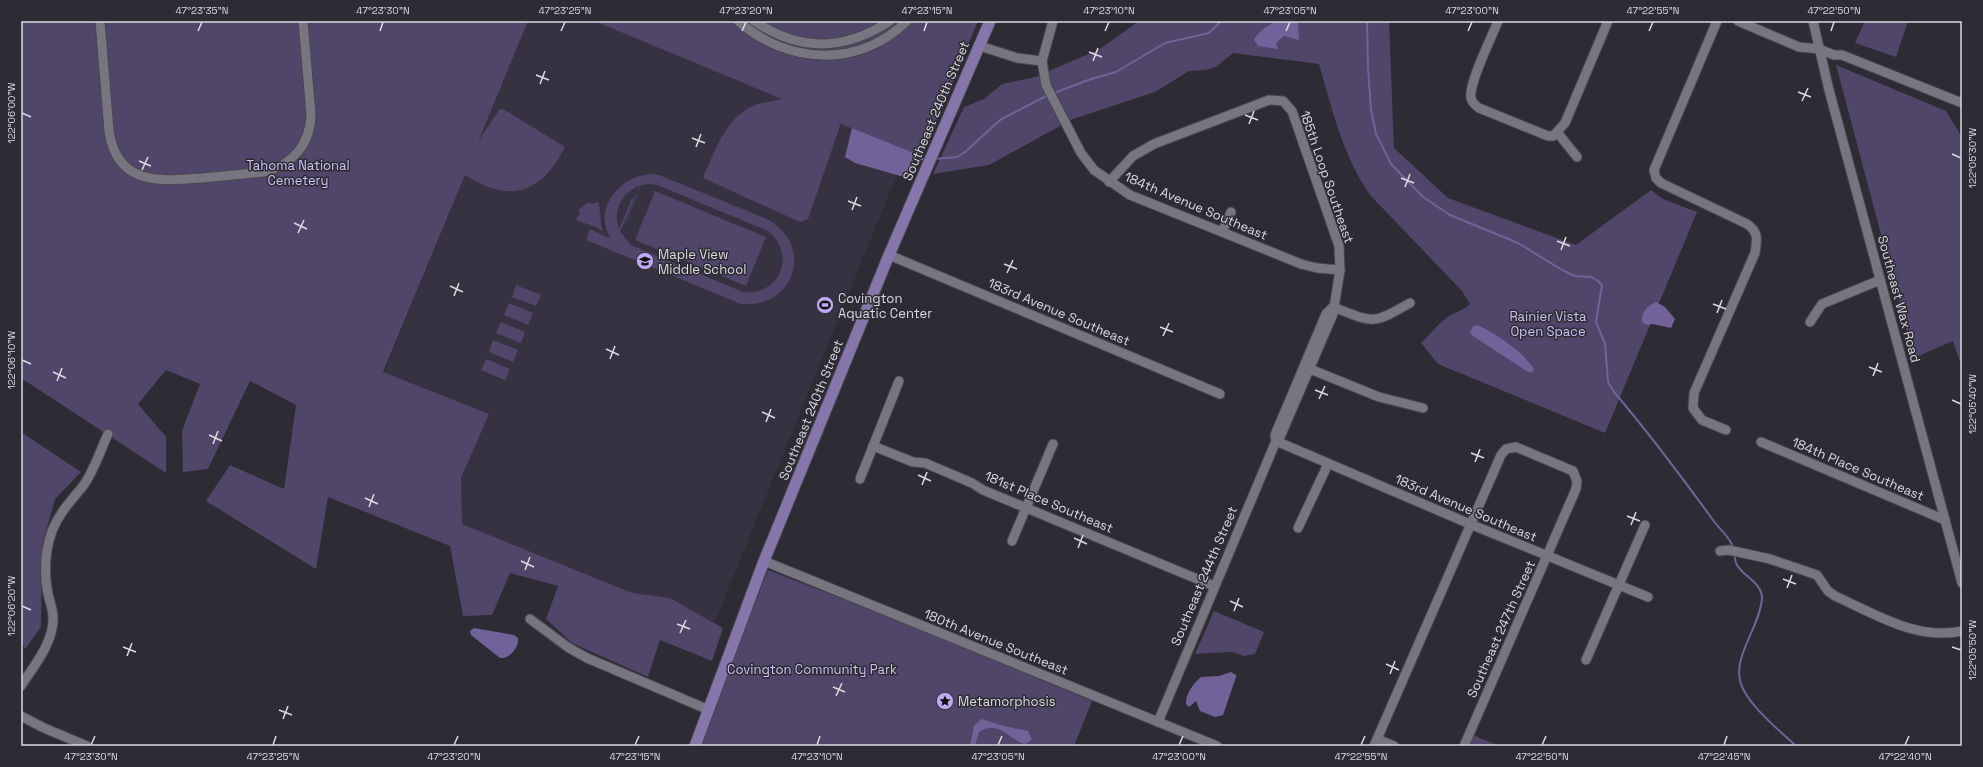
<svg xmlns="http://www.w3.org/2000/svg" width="1983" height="767" viewBox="0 0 1983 767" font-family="'Space Grotesk',sans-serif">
<rect width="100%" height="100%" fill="#2d2b34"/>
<polygon fill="#363241" points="528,21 594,21 907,150 712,629 339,482"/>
<g fill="#504669" fill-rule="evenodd">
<path d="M21,21H528L479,140L499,110L503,109L565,147C541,194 510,204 465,175L383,372L489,414L461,478L462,524L632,593L670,598L723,628L712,661L660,640L648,677L572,643L546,619L558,586L510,573L492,615L463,616L450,546L328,497L316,569L206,501L230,465L284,489L296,405L250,381L208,469L183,472L182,431L200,384L166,370L138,404L166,437V473L21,378Z"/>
<path d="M594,21H978L922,157L839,123L840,126L808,219L800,222L703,178C715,151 725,117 755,105C764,102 774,101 782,99Z"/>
<path d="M1139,21H1389L1394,148L1448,198L1576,245L1651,190L1663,199L1697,212L1605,433L1438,364L1421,343C1429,335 1437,325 1446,318C1454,312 1463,311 1470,304L1462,291L1370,195C1343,156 1332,109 1319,64L1233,53L1216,67L1206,70L1189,71L1155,92L1073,119L989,165L933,174L964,107L984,99L1002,84L1035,77L1100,49Z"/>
<polygon points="1865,21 1908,21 1896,57 1855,43"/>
<polygon points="1836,65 1946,111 1962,137 1962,368 1953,341 1914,358"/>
<path d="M650,174L659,175L767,219C815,245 795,309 741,304L586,240L590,229L611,239C592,209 619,177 650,174ZM650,184L657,185L768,231C797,255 780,296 743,292L631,245L620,232L634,199L632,198L619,229C612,212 622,191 640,186L625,223H626L641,185Z"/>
<polygon points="655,191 766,237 746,286 635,240"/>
<polygon points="589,202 591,204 599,202 601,225 603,229 601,231 598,228 576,220 580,212 578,210"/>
<polygon points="516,285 541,295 536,306 512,297"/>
<polygon points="509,303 533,313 528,325 504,315"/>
<polygon points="501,322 525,332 521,343 496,333"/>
<polygon points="493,340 518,350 513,362 489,352"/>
<polygon points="486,359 510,369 505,380 481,370"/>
<polygon points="21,432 81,472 55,499 42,546 41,627 25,649 21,641"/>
<polygon points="768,570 892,618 1092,701 1074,746 699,746"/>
<polygon points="1214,611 1264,632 1255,654 1244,656 1232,652 1195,654"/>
<polygon points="1473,735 1499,746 1468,746"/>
</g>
<g fill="#72629a">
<path d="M1276,21H1298L1299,40L1284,36L1276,43L1278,49L1258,46L1254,40C1259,30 1267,27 1276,21Z"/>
<polygon points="852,128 916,154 907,176 904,177 855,163 845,157"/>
<path d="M1656,302L1665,307L1675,319L1671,328L1653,324L1646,325L1642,322C1641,312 1647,306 1656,302Z"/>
<path d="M1477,325C1497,334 1522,351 1534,369L1532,372H1528L1473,336L1470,332L1473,326Z"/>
<path d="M474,628L514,635L518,638C519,648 509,659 500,658L471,635L470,631Z"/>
<path d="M1231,672L1236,675V677L1223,715L1215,717L1200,711L1196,701L1189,707L1186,704C1185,694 1194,683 1201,677L1219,676Z"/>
<path d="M981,719L1004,726L1028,731L1032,740L1025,744C1008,739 998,719 979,732L975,746H970L974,726Z"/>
</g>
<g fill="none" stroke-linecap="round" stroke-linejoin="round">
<g stroke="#72629a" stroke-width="2">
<path d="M1367,21L1368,68L1371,110L1376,134L1391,164L1423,197L1450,215L1518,243L1562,270L1575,276L1591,277L1598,281L1602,285L1596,322L1605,344L1608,382L1614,392C1649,433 1681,476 1713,520C1720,530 1729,536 1733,547"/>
<polyline points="1054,93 1091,79 1116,72 1165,43 1209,33 1221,21"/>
<polyline points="934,159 957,157 965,152 1000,120 1048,95"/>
<polyline points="915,160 926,159"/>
<path d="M1734,553C1735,557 1735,562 1737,565C1744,577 1762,583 1762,598C1761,614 1752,630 1746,645C1742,655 1737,668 1740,680C1744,702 1780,731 1796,746"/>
</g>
<defs>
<g id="minor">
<path d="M100,21L109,131C117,186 160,181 202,178C223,176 244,174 264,172C293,165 310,144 311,115L303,21"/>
<path d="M738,21C788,65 859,68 907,21"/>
<path d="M754,21C800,52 844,51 890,21"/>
<polyline points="1053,21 1042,61 1046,85 1081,153 1094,170 1130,195 1222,232 1301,264 1317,268 1340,270"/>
<path d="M1498,21C1492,37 1468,84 1471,98C1472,102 1476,106 1479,108L1548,136H1553L1557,132L1577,157"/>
<path d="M1717,21L1654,170L1656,178L1661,183L1747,224C1759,232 1757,240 1755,253L1694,393L1693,408L1702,420L1726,430"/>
<polyline points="1738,21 1799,47 1819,49 1834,55 1842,55 1962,103"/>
<polyline points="1813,21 1829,90 1962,583"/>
<polyline points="980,46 1017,58 1042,61"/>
<polyline points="1557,132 1565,123 1608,21"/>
<polyline points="1109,182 1133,156 1154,144 1269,100 1283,101 1292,111 1339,246 1340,270 1333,314 1280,437 1276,441 1275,435 1326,314 1333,307"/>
<polyline points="1222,232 1231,212"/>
<polyline points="889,255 1220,394"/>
<path d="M1333,307C1375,323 1371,325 1410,303"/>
<polyline points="1810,322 1822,304 1880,280"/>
<polyline points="1305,367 1379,397 1423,408"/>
<polyline points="1761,442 1945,520"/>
<polyline points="873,446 913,462 925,463 972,483 983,490 1214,586"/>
<polyline points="860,479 899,381"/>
<polyline points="1298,528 1328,464"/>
<polyline points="1012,541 1053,444"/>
<path d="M1720,551L1729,550L1770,559L1817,575L1828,591L1835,596C1875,614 1917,641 1962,631"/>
<polyline points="764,561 1217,746"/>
<polyline points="530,619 569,648 587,658 709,710"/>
<polyline points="1586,660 1645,525"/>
<path d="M21,686C33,667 52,645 53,621C54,612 50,603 48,594C44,574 45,551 52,531C59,513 71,501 83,486C94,471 100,451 108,434"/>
<polyline points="21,716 44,728 87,746"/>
<polyline points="1158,722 1276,441 1470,524 1648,597"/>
<polyline points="1377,739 1394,746"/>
<polyline points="1374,746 1501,455 1506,449 1516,447 1573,471 1577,481 1576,489 1464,746"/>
</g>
<polyline id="major" points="695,746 764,561 889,255 990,21"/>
</defs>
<use href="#minor" stroke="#48474e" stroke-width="11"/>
<use href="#major" stroke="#48474e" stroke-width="13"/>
<use href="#minor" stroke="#77757f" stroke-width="9"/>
<use href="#major" stroke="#8576ab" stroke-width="11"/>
</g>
<path fill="none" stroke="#dbdae0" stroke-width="1.5" d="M198,31L202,22M380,31L383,22M561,31L565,22M742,31L746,22M924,31L927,22M1105,31L1109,22M1286,31L1290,22M1468,31L1472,22M1649,31L1653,22M1831,31L1834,22M1089,52L1102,57M1093,61L1098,48M536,75L549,80M540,84L545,71M1798,92L1811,97M1802,101L1808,88M22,113L31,117M1245,115L1258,120M1249,124L1254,111M692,138L705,143M696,147L701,134M1952,154L1961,158M139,161L151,166M142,170L148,157M1401,178L1414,183M1405,187L1410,174M848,201L861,206M852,210L857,197M294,223L307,229M298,233L304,220M1557,241L1570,246M1561,250L1566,237M1004,264L1017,269M1007,273L1013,260M450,286L463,292M454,296L459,283M1713,304L1726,309M1717,313L1722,300M1160,327L1173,332M1163,336L1169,323M606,349L619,355M610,359L615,346M22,360L31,364M1869,367L1882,372M53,372L66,378M1873,376L1878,363M57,381L62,368M1315,390L1328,395M1319,399L1325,386M1952,400L1961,404M762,412L775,418M766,422L771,409M209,435L222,441M213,444L218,431M1471,453L1484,458M1475,462L1480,449M918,475L931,481M922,485L927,472M365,498L378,504M369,507L374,494M1627,516L1640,521M1631,525L1636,512M1074,538L1087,544M1078,548L1083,535M521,561L534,567M525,570L530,557M1783,579L1796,584M1787,588L1792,575M1230,601L1243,607M22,606L31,610M1234,611L1239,598M677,624L690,629M680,633L686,620M123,647L136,652M1952,647L1961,650M127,656L132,643M1386,664L1399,670M1390,674L1395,661M833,687L845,692M836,696L842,683M279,710L292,715M283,719L288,706M91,745L95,736M273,745L276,736M454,745L458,736M635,745L639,736M817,745L820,736M998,745L1002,736M1179,745L1183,736M1361,745L1365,736M1542,745L1546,736M1724,745L1727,736M1905,745L1909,736"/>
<defs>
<symbol id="school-disc" viewBox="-11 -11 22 22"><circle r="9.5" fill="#bea9f5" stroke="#2d2b34"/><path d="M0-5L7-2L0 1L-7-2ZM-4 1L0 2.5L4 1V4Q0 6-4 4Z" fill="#111"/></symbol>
<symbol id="stadium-disc" viewBox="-11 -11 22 22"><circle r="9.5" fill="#bea9f5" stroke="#2d2b34"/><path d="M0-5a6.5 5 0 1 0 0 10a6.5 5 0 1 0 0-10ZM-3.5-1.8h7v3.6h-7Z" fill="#111"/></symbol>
<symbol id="sight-disc" viewBox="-11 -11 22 22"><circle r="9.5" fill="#bea9f5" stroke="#2d2b34"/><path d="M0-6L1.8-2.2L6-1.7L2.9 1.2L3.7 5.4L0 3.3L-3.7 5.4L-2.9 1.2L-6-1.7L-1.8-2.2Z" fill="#111"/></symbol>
</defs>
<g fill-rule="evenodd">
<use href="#school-disc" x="635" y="251" width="20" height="20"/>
<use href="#stadium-disc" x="815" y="295" width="20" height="20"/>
<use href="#sight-disc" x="935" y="691" width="20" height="20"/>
</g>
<g text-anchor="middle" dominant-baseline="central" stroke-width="3" stroke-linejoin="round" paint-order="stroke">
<g font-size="13" fill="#dbdae0" stroke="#2d2b34">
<text transform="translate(936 111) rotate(-67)">Southeast 240th Street</text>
<text transform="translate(1327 177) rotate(71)">185th Loop Southeast</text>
<text transform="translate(1196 206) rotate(23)">184th Avenue Southeast</text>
<text transform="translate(1899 299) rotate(75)">Southeast Wax Road</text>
<text transform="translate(1059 312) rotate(23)">183rd Avenue Southeast</text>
<text transform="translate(811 410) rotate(-68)">Southeast 240th Street</text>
<text transform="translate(1858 469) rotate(23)">184th Place Southeast</text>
<text transform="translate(1049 502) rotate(23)">181st Place Southeast</text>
<text transform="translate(1466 508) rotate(23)">183rd Avenue Southeast</text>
<text transform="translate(1204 576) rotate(-67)">Southeast 244th Street</text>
<text transform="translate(1501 629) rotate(-66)">Southeast 247th Street</text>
<text transform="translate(996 642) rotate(22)">180th Avenue Southeast</text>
</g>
<g font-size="13" fill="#cfc2f5" stroke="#2d2b34">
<text x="298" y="165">Tahoma National<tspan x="298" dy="15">Cemetery</tspan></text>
<text x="1548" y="316">Rainier Vista<tspan x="1548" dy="15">Open Space</tspan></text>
<text x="812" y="669">Covington Community Park</text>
</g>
<g font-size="13" fill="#dbdae0" stroke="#2d2b34" text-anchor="start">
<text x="658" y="254">Maple View<tspan x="658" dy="15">Middle School</tspan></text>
<text x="838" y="298">Covington<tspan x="838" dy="15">Aquatic Center</tspan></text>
<text x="958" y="701">Metamorphosis</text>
</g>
</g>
<rect width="1983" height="767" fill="none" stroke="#2d2b34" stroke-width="44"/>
<rect x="22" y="22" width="1939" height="723" fill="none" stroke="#dbdae0" stroke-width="1.5"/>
<g font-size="10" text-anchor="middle" fill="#dbdae0">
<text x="202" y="14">47°23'35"N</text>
<text x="383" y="14">47°23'30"N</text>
<text x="565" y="14">47°23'25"N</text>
<text x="746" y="14">47°23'20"N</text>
<text x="927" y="14">47°23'15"N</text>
<text x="1109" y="14">47°23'10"N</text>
<text x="1290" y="14">47°23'05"N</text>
<text x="1472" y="14">47°23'00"N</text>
<text x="1653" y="14">47°22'55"N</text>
<text x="1834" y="14">47°22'50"N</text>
<text transform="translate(11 113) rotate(-90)" y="4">122°06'00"W</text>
<text transform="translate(1972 158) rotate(-90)" y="4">122°05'30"W</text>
<text transform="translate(11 360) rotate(-90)" y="4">122°06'10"W</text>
<text transform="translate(1972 404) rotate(-90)" y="4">122°05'40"W</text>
<text transform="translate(11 606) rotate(-90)" y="4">122°06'20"W</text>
<text transform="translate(1972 650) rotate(-90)" y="4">122°05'50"W</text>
<text x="91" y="760">47°23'30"N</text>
<text x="273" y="760">47°23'25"N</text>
<text x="454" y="760">47°23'20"N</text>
<text x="635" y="760">47°23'15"N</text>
<text x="817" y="760">47°23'10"N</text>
<text x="998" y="760">47°23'05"N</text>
<text x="1179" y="760">47°23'00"N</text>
<text x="1361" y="760">47°22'55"N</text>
<text x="1542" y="760">47°22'50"N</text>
<text x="1724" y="760">47°22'45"N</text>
<text x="1905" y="760">47°22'40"N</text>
</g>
</svg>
